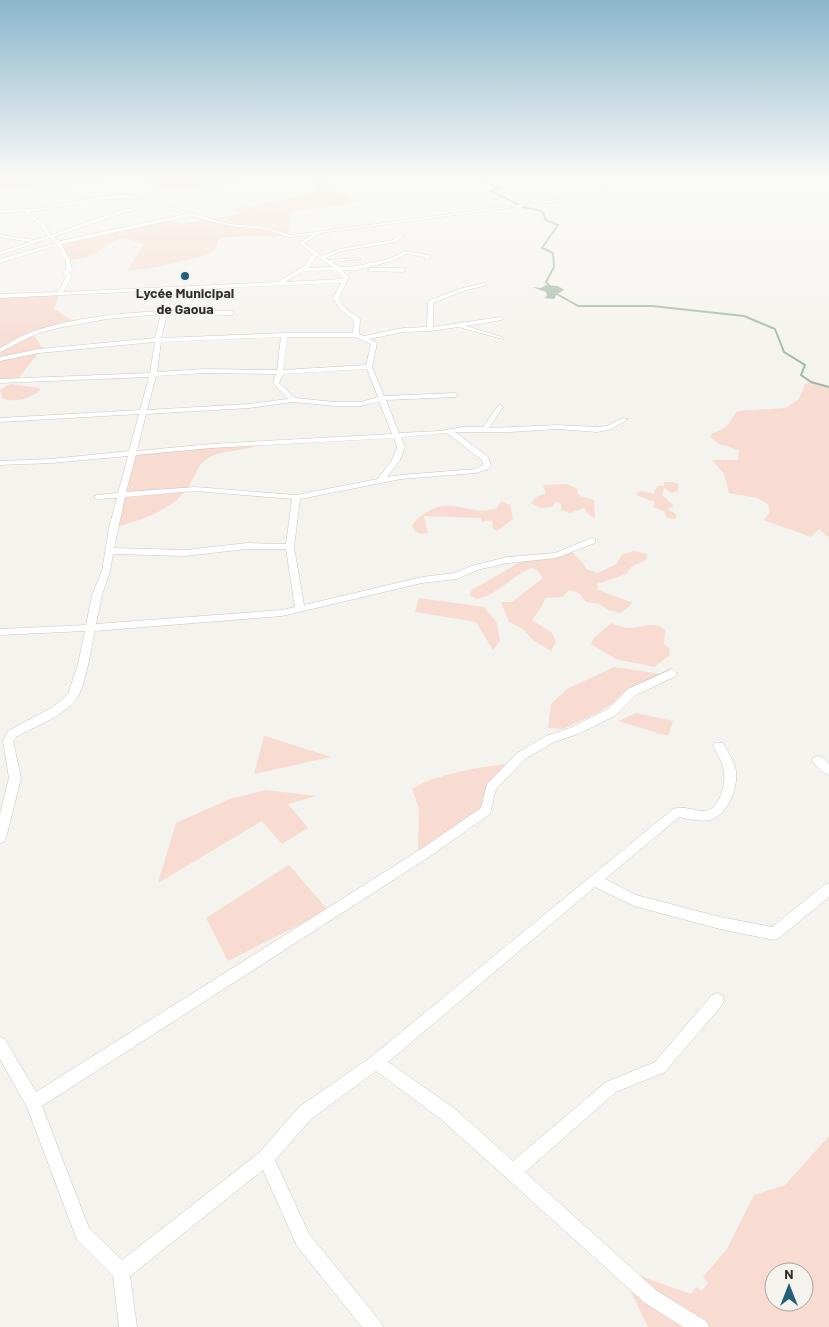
<svg xmlns="http://www.w3.org/2000/svg" width="829" height="1327" viewBox="0 0 829 1327" font-family="Barlow,sans-serif">
<rect width="100%" height="100%" fill="#f5f3ee"/>
<g fill="#f8dbd1" fill-rule="evenodd">
<path d="M333,176L328,191L347,194L346,197C352,200 359,199 365,202H347L352,204L292,212L287,236L220,237L215,249L207,255L158,267L127,271L143,245C115,231 114,243 91,256C84,259 75,259 68,260L59,243L171,219L180,224L239,214L233,209L297,197L298,195L320,190L311,183L268,181L173,189L136,182L0,188V177Z"/>
<polygon points="60,293 54,309 70,319 87,322 33,334 42,347 54,350 39,352 18,379 0,381 0,296"/>
<path d="M811,382L829,387V538L819,529L811,537L764,520L770,512L768,504L757,498L729,493L724,474L712,460H738L739,450L719,444L711,438L712,434C730,426 727,426 737,411L786,408L799,399L805,384Z"/>
<path d="M10,384L39,388L41,390C30,398 16,403 3,399L0,390Z"/>
<path d="M258,445C240,453 217,449 203,462C196,469 193,481 187,489C169,512 141,520 113,528L132,454L179,449Z"/>
<polygon points="664,482 673,482 678,484 678,491 672,493 664,488 662,495 674,506 667,509 676,514 676,519 667,518 664,511 653,507 655,502 636,495 640,491 654,494 657,486 664,486"/>
<polygon points="566,484 578,489 577,492 580,496 594,500 595,518 590,516 584,508 570,513 561,510 561,504 556,501 552,507 541,508 531,503 536,497 546,493 543,485"/>
<path d="M501,501L510,505L513,519L497,531L493,529L492,520L481,522V518L424,516L428,533L421,534L415,531L412,526C417,518 421,515 429,511C455,496 472,518 497,508Z"/>
<path d="M570,550L583,563L586,569L598,573L616,564L622,555L634,551L647,554L646,560L631,567L626,574L597,584L598,590L633,603L621,613L609,610L599,604L586,602L579,593L569,590L562,597L545,598L542,606L532,620L552,633L556,642L551,651L534,641L523,629L509,622L501,602H512L543,578L538,571L531,568C512,576 496,596 476,599L469,595L472,590L527,558Z"/>
<polygon points="419,598 484,607 497,623 500,641 493,650 476,622 415,612"/>
<path d="M611,623C616,625 623,628 628,628C641,628 654,620 665,630L664,644L670,649L669,656L654,667L616,659L591,644L594,638Z"/>
<polygon points="614,667 661,674 597,713 563,729 548,728 551,704 567,689"/>
<polygon points="636,713 673,721 668,736 618,721"/>
<polygon points="264,736 265,736 331,757 254,774"/>
<path d="M509,764L482,810L418,853L419,808L412,789C433,775 483,766 509,764Z"/>
<polygon points="266,790 317,796 288,804 308,828 282,844 262,821 158,883 176,823 230,799"/>
<polygon points="289,865 328,910 228,961 206,918"/>
<path d="M829,1136V1327H648L620,1269L691,1294L697,1287L702,1291L708,1283L703,1277L727,1249L754,1195L785,1185ZM774,1272H804V1302H774Z"/>
</g>
<polygon fill="#a0b8a1" points="546,285 558,286 564,290 557,294 554,299 544,298 547,296 546,292 532,287 541,288"/>
<g fill="none" stroke-linecap="round" stroke-linejoin="round">
<polyline stroke="#a0b8a1" stroke-width="2" points="470,176 499,188 491,191 523,207 542,211 546,220 558,225 542,248 553,253 554,267 546,282 557,294 578,306 652,306 744,316 775,329 784,352 805,365 801,375 811,382 829,387"/>
<defs>
<g id="minor">
<path d="M627,176H633L596,193L569,200L321,233L304,243L322,256L340,249L393,240L402,233L404,234L397,242L341,251L326,258L328,260L359,258L361,259L332,262L339,267L357,266L388,259L405,251L428,255L430,259L428,260L424,257L406,254L392,261L357,270H342L349,277L339,298L344,307L360,319L359,334L364,336L403,328L427,327L428,301L459,289L484,283L487,285L463,291L433,303V327L500,317L503,319L502,320L466,326L502,337V339L459,327L430,331L403,332L369,339L377,343L372,367L384,396L455,393L458,395L455,397L386,400L399,433L440,431L463,427H483L498,406L500,405L503,407L489,428L558,425L597,427L607,426L623,418L628,419L612,429L597,432L558,429L509,432H455L488,457L491,466L490,468L476,473L401,479L300,499L294,547L304,605L422,577L455,573L471,566L507,557L555,553L592,538L595,539V543L556,558L507,563L477,570L457,579L422,583L282,616L95,631C91,647 86,685 77,698C66,715 34,727 16,737L13,741L21,778L6,838L4,842L0,843V814L9,778L3,741L8,731L53,707L68,694L78,664L85,631L0,635V629L86,625L92,595L102,571L109,528L117,498L97,499L93,497L97,495L118,493L128,456L51,463L0,465V461L51,459L129,451L139,414L0,422V418L140,410L149,377L0,383V379L150,373L155,342L39,353L0,361V357L39,349L155,338L161,314L107,319L58,328L36,334L0,352V348C10,343 20,336 31,332C72,318 119,313 162,311L167,290L0,298V294L58,292L66,277L63,272L66,269V260L57,245L0,263V259L56,243L49,238L0,255V252L30,242L0,237V235L35,240L48,236L42,228L24,211L0,213V211C14,208 29,210 43,208C70,204 119,188 143,198L104,199L29,212L46,226L51,235L122,210L159,204L229,224L265,227L289,235L316,232L569,198L594,191ZM159,206L186,214L60,241L53,237L125,212ZM191,216L229,226L264,229L289,237L312,235L299,243L313,254L304,266L278,282L63,292L72,277L69,272L72,270L70,260L61,244ZM317,256L333,267L308,268ZM336,270L343,277L342,279L285,282L304,271ZM341,283L333,298L340,309L354,320L353,333H284L161,338L167,314L232,315L235,313L232,311H168L172,290ZM281,337L277,370L205,369L157,372L161,342ZM287,337H355L371,344L366,365L283,370ZM367,369L378,397L361,402H335L295,398L279,383L283,374ZM205,373L276,374L273,383L288,399L249,404L147,410L156,376ZM379,401L392,434L211,444L137,451L146,414L249,408L293,402L335,406H361ZM447,433L482,460L483,465L475,469L401,475L387,477L400,460L405,447L401,437ZM394,438L397,447L392,460L378,479L296,495L195,487L126,492L136,455L211,448ZM195,491L292,499L286,544L247,543L185,550L114,548L125,497ZM247,549H286L295,607L282,610L96,624L102,595L110,571L113,554L185,556Z"/>
<polygon points="370,268 403,268 406,270 403,272 368,271"/>
<path d="M672,669L677,673L676,676L636,695L616,715L578,734L554,742L525,759L496,789L490,814L429,857L42,1106L89,1228L122,1260L260,1152L299,1107L371,1057L673,809C683,805 694,811 704,811C720,810 726,784 724,772C723,763 718,754 713,746L715,743H723C728,752 734,761 736,771C738,788 728,815 710,820C700,822 689,819 679,817L605,879L636,895L720,917L772,927L824,885L829,883V897L779,938L774,940L720,929L634,906L595,887L388,1062L454,1108L513,1161L606,1082L655,1062L712,995L717,993L722,995L724,1000L722,1005L665,1072L616,1092L525,1172L657,1291L706,1321L709,1327H683L645,1303L442,1120L376,1071L311,1119L275,1160L309,1234L380,1321L383,1327H362L297,1246L263,1170L130,1276L137,1327H119L113,1276L77,1240L27,1107L0,1059V1037L5,1039L36,1092L421,849L481,808L487,784L517,753L546,736L570,728L608,709L628,689Z"/>
<path d="M818,756L822,757L829,764V775C822,773 816,766 812,760L814,757Z"/>
</g>
</defs>
<use href="#minor" stroke="#c7c6c1" stroke-width="1"/>
<use href="#minor" fill="#fff" fill-rule="evenodd"/>
</g>
<linearGradient id="sky" x2="0" y2="1"><stop stop-color="#8bb6cc"/><stop offset="0.49" stop-color="#fafaf7"/><stop offset="1" stop-color="#fafaf7" stop-opacity="0"/></linearGradient>
<rect width="829" height="362" fill="url(#sky)"/>
<circle fill="#236077" stroke="#f5f3ee" stroke-width="2" cx="185" cy="276" r="5"/>
<g text-anchor="middle" dominant-baseline="central" stroke-width="4" stroke-linejoin="round" paint-order="stroke">
<g font-size="14" font-weight="bold" fill="#302f2d" stroke="#f5f3ee">
<text x="185" y="292">Lycée Municipal<tspan x="185" dy="16">de Gaoua</tspan></text>
</g>
</g>
<g transform="translate(789 1287)"><circle r="24" fill="#f5f3ee" stroke="#a6a5a1"/>
<path d="M0-4L9 19L0 12L-9 19Z" fill="#236077"/>
<text y="-8" font-size="14" font-weight="bold" text-anchor="middle" fill="#302f2d">N</text>
</g>
</svg>
